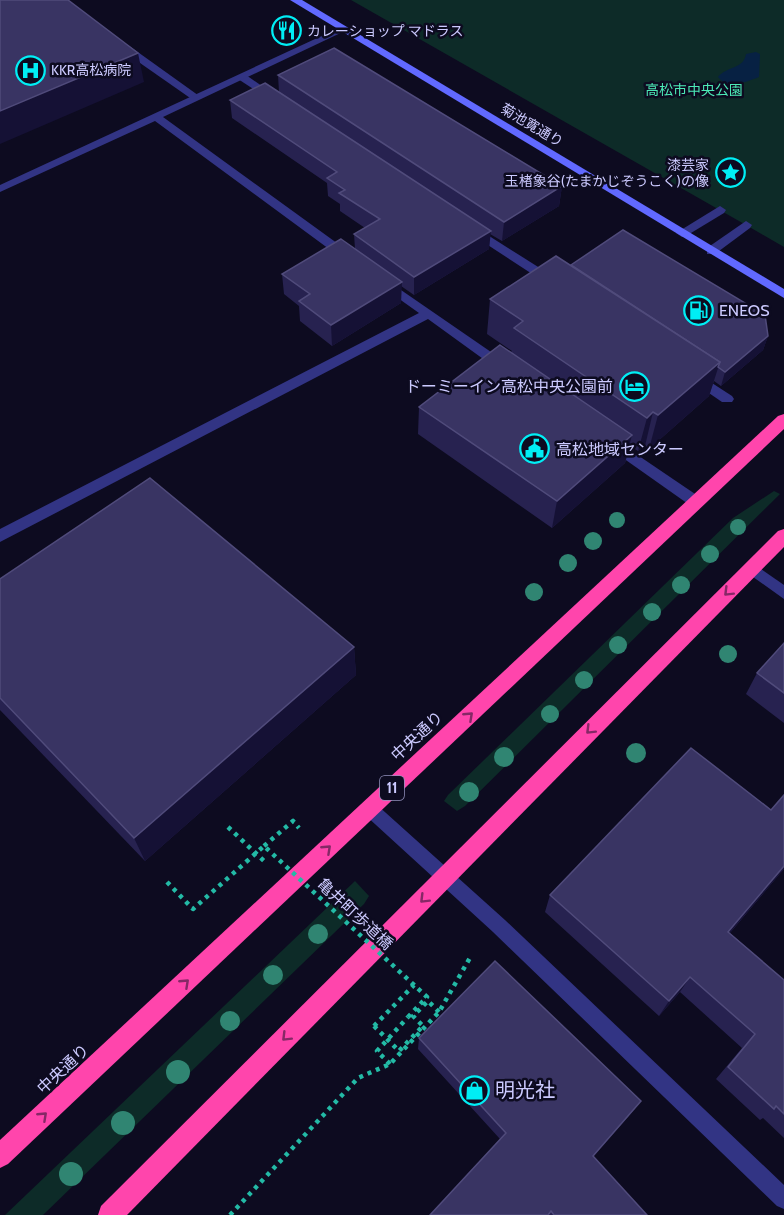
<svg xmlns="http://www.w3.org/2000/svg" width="784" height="1215" viewBox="0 0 784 1215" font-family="Cabin,'Noto Sans JP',sans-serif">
<rect width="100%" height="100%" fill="#0d0b20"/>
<g fill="#0d2b28">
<polygon points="351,0 784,0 784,247 746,225"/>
<polygon points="774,491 780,494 465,806 457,811 444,801 448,795 733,518"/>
<polygon points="355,881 369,896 364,904 43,1215 5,1215"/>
</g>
<path fill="#072143" d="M756,52L760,54L759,77C746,82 728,90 718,77C727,66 744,69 746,54Z"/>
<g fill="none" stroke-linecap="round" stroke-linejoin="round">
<g stroke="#23baa6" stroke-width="4.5" stroke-dasharray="4 5" stroke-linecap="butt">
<polyline points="228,827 264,861"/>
<polyline points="264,846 293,821 299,828"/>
<polyline points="167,882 193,909 246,862"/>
<polyline points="374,1026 414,985"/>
<polyline points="390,1064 377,1051 408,1017"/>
<polyline points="230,1215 358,1078 390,1064 439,1012 471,956"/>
</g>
<g fill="#323484" fill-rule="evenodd">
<polygon points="120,45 128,45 202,98 193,100 120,49"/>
<polygon points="238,75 246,75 279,98 270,100 238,79"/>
<polygon points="475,227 554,277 554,283 546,283 471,234 469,231"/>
<polygon points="695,372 732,396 734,399 732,402 722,402 690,380 689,377 690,374"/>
</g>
<g fill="#323484" fill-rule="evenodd">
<polygon points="341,27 349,29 163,117 352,254 352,260 344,260 155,121 0,192 0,185"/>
<polygon points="720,206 726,210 724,213 686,236 682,237 676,233"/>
<polygon points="746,221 752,225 750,228 715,254 707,254 707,248"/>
<polygon points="385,279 507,363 508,366 507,369 497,369 428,319 0,542 0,529 419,313 381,286 379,283"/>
<polygon points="611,437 701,498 703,502 701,506 691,506 606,446 604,442 606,438"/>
<polygon points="751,562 784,585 784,599 746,572 744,568 746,564"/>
<polygon points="370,801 376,804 505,920 784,1185 784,1209 777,1206 493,932 364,814 362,809 364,804"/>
</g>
<polygon fill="#6169ff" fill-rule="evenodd" points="290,0 302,0 784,289 784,298"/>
<g fill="#ff45ac" fill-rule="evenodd">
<polygon points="784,414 784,429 8,1164 0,1168 0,1140 778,416"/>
<polygon points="784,529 784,547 127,1215 98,1215 101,1206 778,531"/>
</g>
<g stroke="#23baa6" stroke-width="4.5" stroke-dasharray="4 5" stroke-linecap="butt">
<polyline points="246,862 264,846 427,997 408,1017"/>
<polyline points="374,1026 399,1051 423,1026 413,1016 428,1001 439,1012"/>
</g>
</g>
<g fill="#308572">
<circle cx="617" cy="520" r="8"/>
<circle cx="738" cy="527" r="8"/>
<circle cx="593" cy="541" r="9"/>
<circle cx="710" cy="554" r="9"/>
<circle cx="568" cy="563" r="9"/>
<circle cx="681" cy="585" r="9"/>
<circle cx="534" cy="592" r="9"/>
<circle cx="652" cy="612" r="9"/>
<circle cx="618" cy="645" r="9"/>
<circle cx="728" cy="654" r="9"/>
<circle cx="584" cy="680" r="9"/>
<circle cx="550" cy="714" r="9"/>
<circle cx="636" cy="753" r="10"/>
<circle cx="504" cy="757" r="10"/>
<circle cx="469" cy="792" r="10"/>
<circle cx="318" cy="934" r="10"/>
<circle cx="273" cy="975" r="10"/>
<circle cx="230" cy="1021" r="10"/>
<circle cx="178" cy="1072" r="12"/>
<circle cx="123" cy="1123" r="12"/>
<circle cx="71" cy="1174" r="12"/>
</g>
<g fill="#272250">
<polygon points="278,75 562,186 559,206 502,241 490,234 489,249 414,295 401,286 401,303 332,346 300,321 299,306 284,294 282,274 355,249 354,234 365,228 340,211 340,204 328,196 327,183 232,118 230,100 279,92"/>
<polygon points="571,265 768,336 763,350 721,386 714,381 709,396 649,449 645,446 638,451 630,446 625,463 552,528 418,434 419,407 511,352 512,351 487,334 490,299"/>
<polygon points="0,579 354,647 356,675 145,861 0,710"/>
<polygon points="784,643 784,723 746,694 757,673"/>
<polygon points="784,795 784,869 730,933 784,980 784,1138 763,1118 760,1120 716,1079 742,1048 680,992 659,1016 545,912 550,895 771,810"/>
<polygon points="419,1038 633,1111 593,1156 647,1215 430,1215 500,1139 418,1049"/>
</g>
<g fill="#151135">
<polygon points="138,53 144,82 0,144 0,111"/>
<polygon points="562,186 559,206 502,241 504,222"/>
<polygon points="491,231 489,249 414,295 414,277"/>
<polygon points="402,282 401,303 332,346 331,325"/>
<polygon points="768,336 763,350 721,386 725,372"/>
<polygon points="720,362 709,396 649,449 658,415"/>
<polygon points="653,412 645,446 638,451 647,418"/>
<polygon points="632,435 625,463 552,528 557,501"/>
<polygon points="354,647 356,675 145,861 134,838"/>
<polygon points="784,866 784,869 717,948 728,932"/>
<polygon points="690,977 680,992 659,1016 669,1001"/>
<polygon points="641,1101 633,1111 587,1164 593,1156"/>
</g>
<g fill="#393463" stroke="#504b7b" stroke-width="1.5">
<polygon points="0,0 68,0 138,53 0,111"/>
<polygon points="334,48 562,186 504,222 278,75"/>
<polygon points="265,83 491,231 414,277 354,234 380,219 339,193 345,190 327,178 337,172 230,100"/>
<polygon points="623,230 765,315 768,336 725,372 718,367 720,362 571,265"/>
<polygon points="341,239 402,282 331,325 299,301 310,294 282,274"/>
<polygon points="556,256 720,362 658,415 653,412 647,418 514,328 523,321 490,299"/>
<polygon points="500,345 632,435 557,501 419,407"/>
<polygon points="150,478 354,647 134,838 0,698 0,579"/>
<polygon points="784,643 784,693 757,673"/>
<polygon points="691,748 771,810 784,795 784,866 728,932 784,980 784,1114 776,1106 774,1109 728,1067 755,1034 690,977 669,1001 550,895"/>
<polygon points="495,961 641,1101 593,1156 647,1215 554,1215 551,1211 548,1215 430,1215 506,1133 419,1038"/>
</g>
<defs><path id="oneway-chevron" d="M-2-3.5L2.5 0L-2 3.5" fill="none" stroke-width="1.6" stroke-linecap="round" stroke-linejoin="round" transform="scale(1.5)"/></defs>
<g stroke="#862866">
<use href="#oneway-chevron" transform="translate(728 592) rotate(135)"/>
<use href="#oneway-chevron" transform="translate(469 716) rotate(-43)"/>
<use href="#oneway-chevron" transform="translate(590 730) rotate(135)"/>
<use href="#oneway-chevron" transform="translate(327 849) rotate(-43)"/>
<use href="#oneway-chevron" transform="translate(424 899) rotate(135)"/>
<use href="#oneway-chevron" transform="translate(185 983) rotate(-43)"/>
<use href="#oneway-chevron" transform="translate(286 1037) rotate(135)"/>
<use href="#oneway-chevron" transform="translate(43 1116) rotate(-43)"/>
</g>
<defs>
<symbol id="restaurant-ring" viewBox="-11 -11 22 22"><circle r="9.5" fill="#0d0b20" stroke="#00eef5" stroke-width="1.5"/><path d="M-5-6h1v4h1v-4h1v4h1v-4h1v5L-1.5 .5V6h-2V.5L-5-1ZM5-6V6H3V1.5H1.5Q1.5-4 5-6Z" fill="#00eef5"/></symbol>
<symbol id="hospital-ring" viewBox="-11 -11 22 22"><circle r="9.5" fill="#0d0b20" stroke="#00eef5" stroke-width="1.5"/><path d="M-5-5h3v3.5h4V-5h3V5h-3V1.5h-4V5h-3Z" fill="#00eef5"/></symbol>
<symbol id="sight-ring" viewBox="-11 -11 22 22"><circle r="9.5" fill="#0d0b20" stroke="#00eef5" stroke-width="1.5"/><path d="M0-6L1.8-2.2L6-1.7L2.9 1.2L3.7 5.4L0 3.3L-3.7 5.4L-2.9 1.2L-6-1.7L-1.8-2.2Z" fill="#00eef5"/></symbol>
<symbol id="fuel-ring" viewBox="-11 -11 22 22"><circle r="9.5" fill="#0d0b20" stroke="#00eef5" stroke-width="1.5"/><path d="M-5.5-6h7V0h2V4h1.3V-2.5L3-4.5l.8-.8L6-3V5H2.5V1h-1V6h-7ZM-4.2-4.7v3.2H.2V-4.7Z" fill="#00eef5"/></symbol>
<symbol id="hotel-ring" viewBox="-11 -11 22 22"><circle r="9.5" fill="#0d0b20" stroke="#00eef5" stroke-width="1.5"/><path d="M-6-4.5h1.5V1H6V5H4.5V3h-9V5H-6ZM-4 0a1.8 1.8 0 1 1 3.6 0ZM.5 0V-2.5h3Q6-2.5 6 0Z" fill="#00eef5"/></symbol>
<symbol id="civic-ring" viewBox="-11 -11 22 22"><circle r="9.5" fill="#0d0b20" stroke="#00eef5" stroke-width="1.5"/><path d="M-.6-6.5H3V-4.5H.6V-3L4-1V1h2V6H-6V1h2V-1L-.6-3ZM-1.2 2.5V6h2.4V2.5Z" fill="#00eef5"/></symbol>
<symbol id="shop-ring" viewBox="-11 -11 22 22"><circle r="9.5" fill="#0d0b20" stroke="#00eef5" stroke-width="1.5"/><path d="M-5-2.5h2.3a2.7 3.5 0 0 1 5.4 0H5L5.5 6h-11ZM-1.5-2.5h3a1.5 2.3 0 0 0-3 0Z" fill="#00eef5"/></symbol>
</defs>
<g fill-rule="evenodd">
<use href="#restaurant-ring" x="270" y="14" width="33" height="33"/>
<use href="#hospital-ring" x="14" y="54" width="33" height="33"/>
<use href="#sight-ring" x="714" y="156" width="33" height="33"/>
<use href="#fuel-ring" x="682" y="294" width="33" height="33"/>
<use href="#hotel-ring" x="618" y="370" width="33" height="33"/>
<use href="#civic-ring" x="518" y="432" width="33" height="33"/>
<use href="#shop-ring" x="458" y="1074" width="33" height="33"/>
</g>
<g text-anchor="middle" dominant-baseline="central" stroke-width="5" stroke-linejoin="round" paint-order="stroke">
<g font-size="14" fill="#cccaff" stroke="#0d0b20" text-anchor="start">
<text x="307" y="31">カレーショップ マドラス</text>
<text x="51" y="70">KKR高松病院</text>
<text x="709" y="165" text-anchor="end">漆芸家<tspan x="709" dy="16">玉楮象谷(たまかじぞうこく)の像</tspan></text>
</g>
<g font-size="14" fill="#4ce9b6" stroke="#0d0b20">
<text x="694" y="90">高松市中央公園</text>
</g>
<g font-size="14" fill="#cccaff" stroke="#0d0b20">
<text transform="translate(532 125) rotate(31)">菊池寛通り</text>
</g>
<rect fill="#0d0b20" stroke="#9391bc" stroke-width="1.5" x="380" y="776" width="24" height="24" rx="4.5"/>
<g font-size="15" font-weight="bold" fill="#cccaff">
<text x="392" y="788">11</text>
</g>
<g font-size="16" fill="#cccaff" stroke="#0d0b20" text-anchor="start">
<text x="719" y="310">ENEOS</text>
<text x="613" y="386" text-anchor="end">ドーミーイン高松中央公園前</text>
<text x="556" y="449">高松地域センター</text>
</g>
<g font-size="16" fill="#cccaff" stroke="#0d0b20">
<text transform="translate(417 736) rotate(-43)">中央通り</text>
<text transform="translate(355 914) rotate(43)">亀井町歩道橋</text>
<text transform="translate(63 1069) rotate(-43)">中央通り</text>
</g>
<g font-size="20" fill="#cccaff" stroke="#0d0b20" text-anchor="start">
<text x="495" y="1090">明光社</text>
</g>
</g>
</svg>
